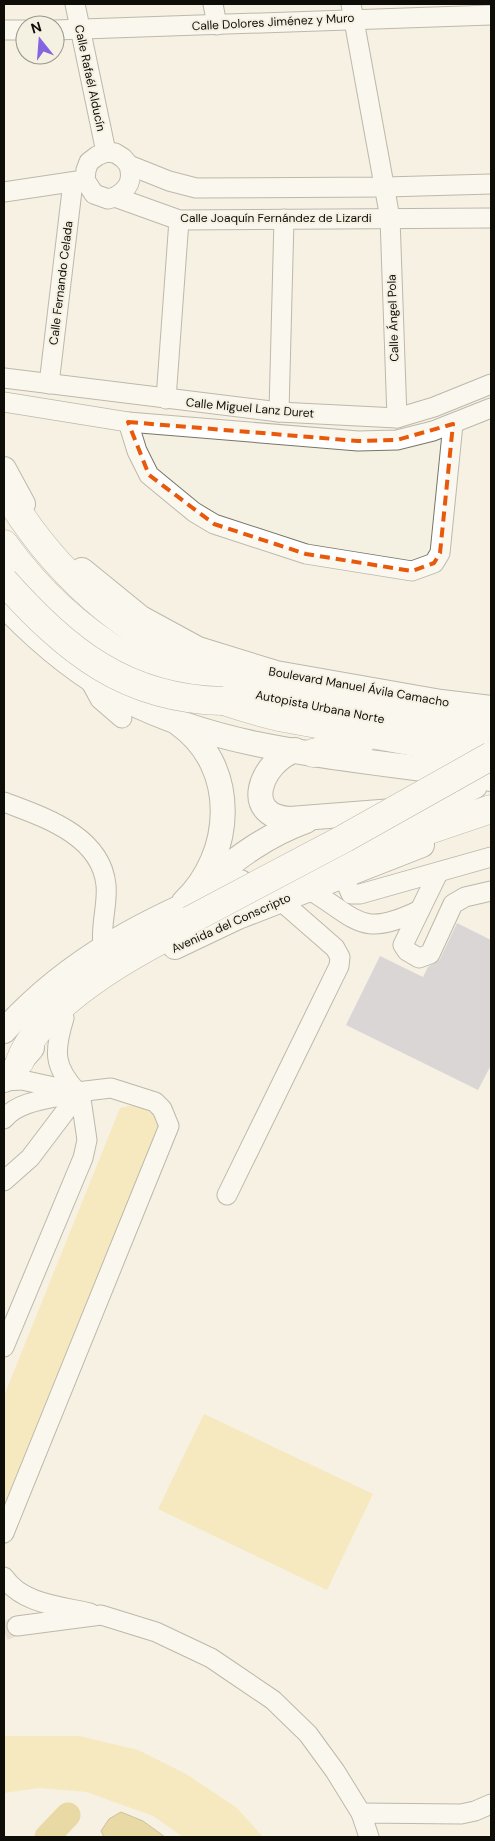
<svg xmlns="http://www.w3.org/2000/svg" width="495" height="1841" viewBox="0 0 495 1841" font-family="'DM Sans',sans-serif">
<rect width="100%" height="100%" fill="#f5f1e2"/>
<g fill="#f5e097">
<polygon points="137,1104 153,1110 165,1130 4,1529 4,1396 120,1108"/>
<polygon points="204,1414 373,1494 327,1590 158,1509"/>
<polygon points="4,1736 79,1736 138,1750 186,1774 237,1808 263,1837 183,1837 153,1816 87,1792 39,1788 4,1793"/>
</g>
<polygon fill="#d8bd5b" stroke="#9c8842" points="121,1812 143,1821 165,1837 104,1837 101,1831 109,1819"/>
<g fill="none" stroke-linecap="round" stroke-linejoin="round">
<polyline stroke="#d8bd5b" stroke-width="25" points="47,1837 68,1815"/>
</g>
<polygon fill="#b9b7c6" points="457,923 491,940 491,1065 478,1090 346,1025 380,956 423,977 428,967 440,959"/>
<g fill="none" stroke-linecap="round" stroke-linejoin="round">
<polyline stroke="#d2cfc1" stroke-width="19" stroke-dasharray="19 9" stroke-linecap="butt" points="4,1631 17,1626"/>
<defs>
<g id="minor">
<polyline points="75,4 106,152"/>
<polyline points="213,4 217,25"/>
<polyline points="351,4 390,218 397,418"/>
<polyline points="4,30 25,30"/>
<polyline points="55,30 491,15"/>
<polyline points="491,184 386,187 196,188 169,181 129,165 123,158 115,153 106,152 97,156 89,162 86,170 85,180 94,194 108,199 115,197 179,220 491,218"/>
<polyline points="4,192 84,180"/>
<path d="M115,197C129,189 133,180 129,165"/>
<polyline points="4,378 279,412 397,418 434,407 491,384"/>
<polyline points="49,384 73,182"/>
<polyline points="166,399 179,220"/>
<polyline points="4,402 128,422 358,441 397,440 433,431 491,408"/>
<polyline points="279,412 284,219"/>
<polyline points="128,422 137,451 149,475 194,512 214,524 306,554 412,571 434,563 440,553 453,424"/>
<polyline points="88,677 100,699 122,718"/>
<path d="M4,802C43,817 101,835 106,885C108,905 100,926 103,946"/>
<polyline points="438,873 403,945 407,951 419,958 430,954 453,904 465,897 491,891"/>
<polyline points="343,876 351,894 360,894 491,857"/>
<path d="M308,889C359,919 360,939 420,910"/>
<path d="M64,1018C54,1051 53,1066 77,1092"/>
<polyline points="4,1081 22,1080 77,1092 111,1088 155,1102 162,1109 169,1126 4,1533"/>
<path d="M4,1119C18,1101 49,1099 71,1094"/>
<polyline points="4,1181 30,1158 80,1092 87,1140 83,1158 4,1347"/>
<polyline points="227,1195 339,966 340,957 335,948 280,900"/>
<path d="M4,1577C22,1604 60,1606 90,1613"/>
<polyline points="17,1626 101,1615 156,1632 211,1658 273,1700 308,1734 335,1771 361,1813"/>
<polyline points="369,1837 361,1813 461,1814 475,1811 491,1804"/>
</g>
<g id="major">
<polyline points="4,469 23,504"/>
<polyline points="82,570 141,618 198,649 276,673 441,702 491,708"/>
<path d="M4,605C39,642 80,676 126,700C238,757 370,758 491,779"/>
<path d="M179,724C239,767 234,854 184,902"/>
<path d="M295,750C260,763 241,816 290,819L393,811"/>
<polyline points="381,828 433,808 475,786"/>
<path d="M206,883C238,857 267,835 306,821"/>
<polyline points="175,947 238,917 422,845"/>
<path d="M4,1031C68,959 151,917 240,882"/>
<polyline points="4,1080 32,1048"/>
</g>
<g id="highway">
<path d="M4,489C57,580 143,653 246,683C325,706 410,715 491,728"/>
<path d="M4,544C74,641 165,689 279,717L491,756"/>
<polyline points="313,753 362,740"/>
<polyline points="282,882 340,860 491,809"/>
<path d="M20,1061C44,997 154,942 214,913"/>
</g>
</defs>
<use href="#minor" stroke="#787567" stroke-width="21"/>
<use href="#major" stroke="#787567" stroke-width="26"/>
<use href="#highway" stroke="#787567" stroke-width="29"/>
<use href="#minor" stroke="#fff" stroke-width="19"/>
<use href="#major" stroke="#fff" stroke-width="24"/>
<use href="#highway" stroke="#fff" stroke-width="28"/>
<defs>
<g id="highway-bridge">
<path d="M4,581C67,651 125,699 223,701"/>
<polyline points="190,920 345,838 491,756"/>
</g>
</defs>
<use href="#highway-bridge" stroke="#787567" stroke-width="29" stroke-linecap="butt"/>
<use href="#highway-bridge" stroke="#fff" stroke-width="28"/>
</g>
<path d="M0 0H495V1841H0ZM128,422L358,441L397,440L453,424L440,553L434,563L412,571L306,554L214,524L149,475Z" fill="#f5f1e2" fill-opacity=".55" fill-rule="evenodd"/>
<path fill="none" stroke="#e8590c" stroke-width="4" stroke-dasharray="10 6" stroke-linejoin="round" d="M128,422L358,441L397,440L453,424L440,553L434,563L412,571L306,554L214,524L149,475Z"/>
<g text-anchor="middle" dominant-baseline="central" stroke-width="4" stroke-linejoin="round" paint-order="stroke">
<g font-size="12" fill="#0f0d08" stroke="#f5f1e2">
<text transform="translate(273 22) rotate(-3)">Calle Dolores Jiménez y Muro</text>
<text transform="translate(90 78) rotate(78)">Calle Rafaél Alducín</text>
<text x="276" y="218">Calle Joaquín Fernández de Lizardi</text>
<text transform="translate(61 283) rotate(-83)">Calle Fernando Celada</text>
<text transform="translate(393 318) rotate(-92)">Calle Ángel Pola</text>
<text transform="translate(250 408) rotate(5)">Calle Miguel Lanz Duret</text>
<text transform="translate(359 687) rotate(10)">Boulevard Manuel Ávila Camacho</text>
<text transform="translate(320 707) rotate(11)">Autopista Urbana Norte</text>
<text transform="translate(231 923) rotate(-24)">Avenida del Conscripto</text>
</g>
</g>
<rect width="495" height="1841" fill="none" stroke="#0f0d08" stroke-width="10"/>
<g transform="translate(40 40) rotate(343)"><circle r="24" fill="#f5f1e2" stroke="#99968b"/>
<path d="M0-4L9 19L0 12L-9 19Z" fill="#8464e0"/>
<text y="-8" font-size="14" font-weight="bold" text-anchor="middle" fill="#0f0d08">N</text>
</g>
</svg>
